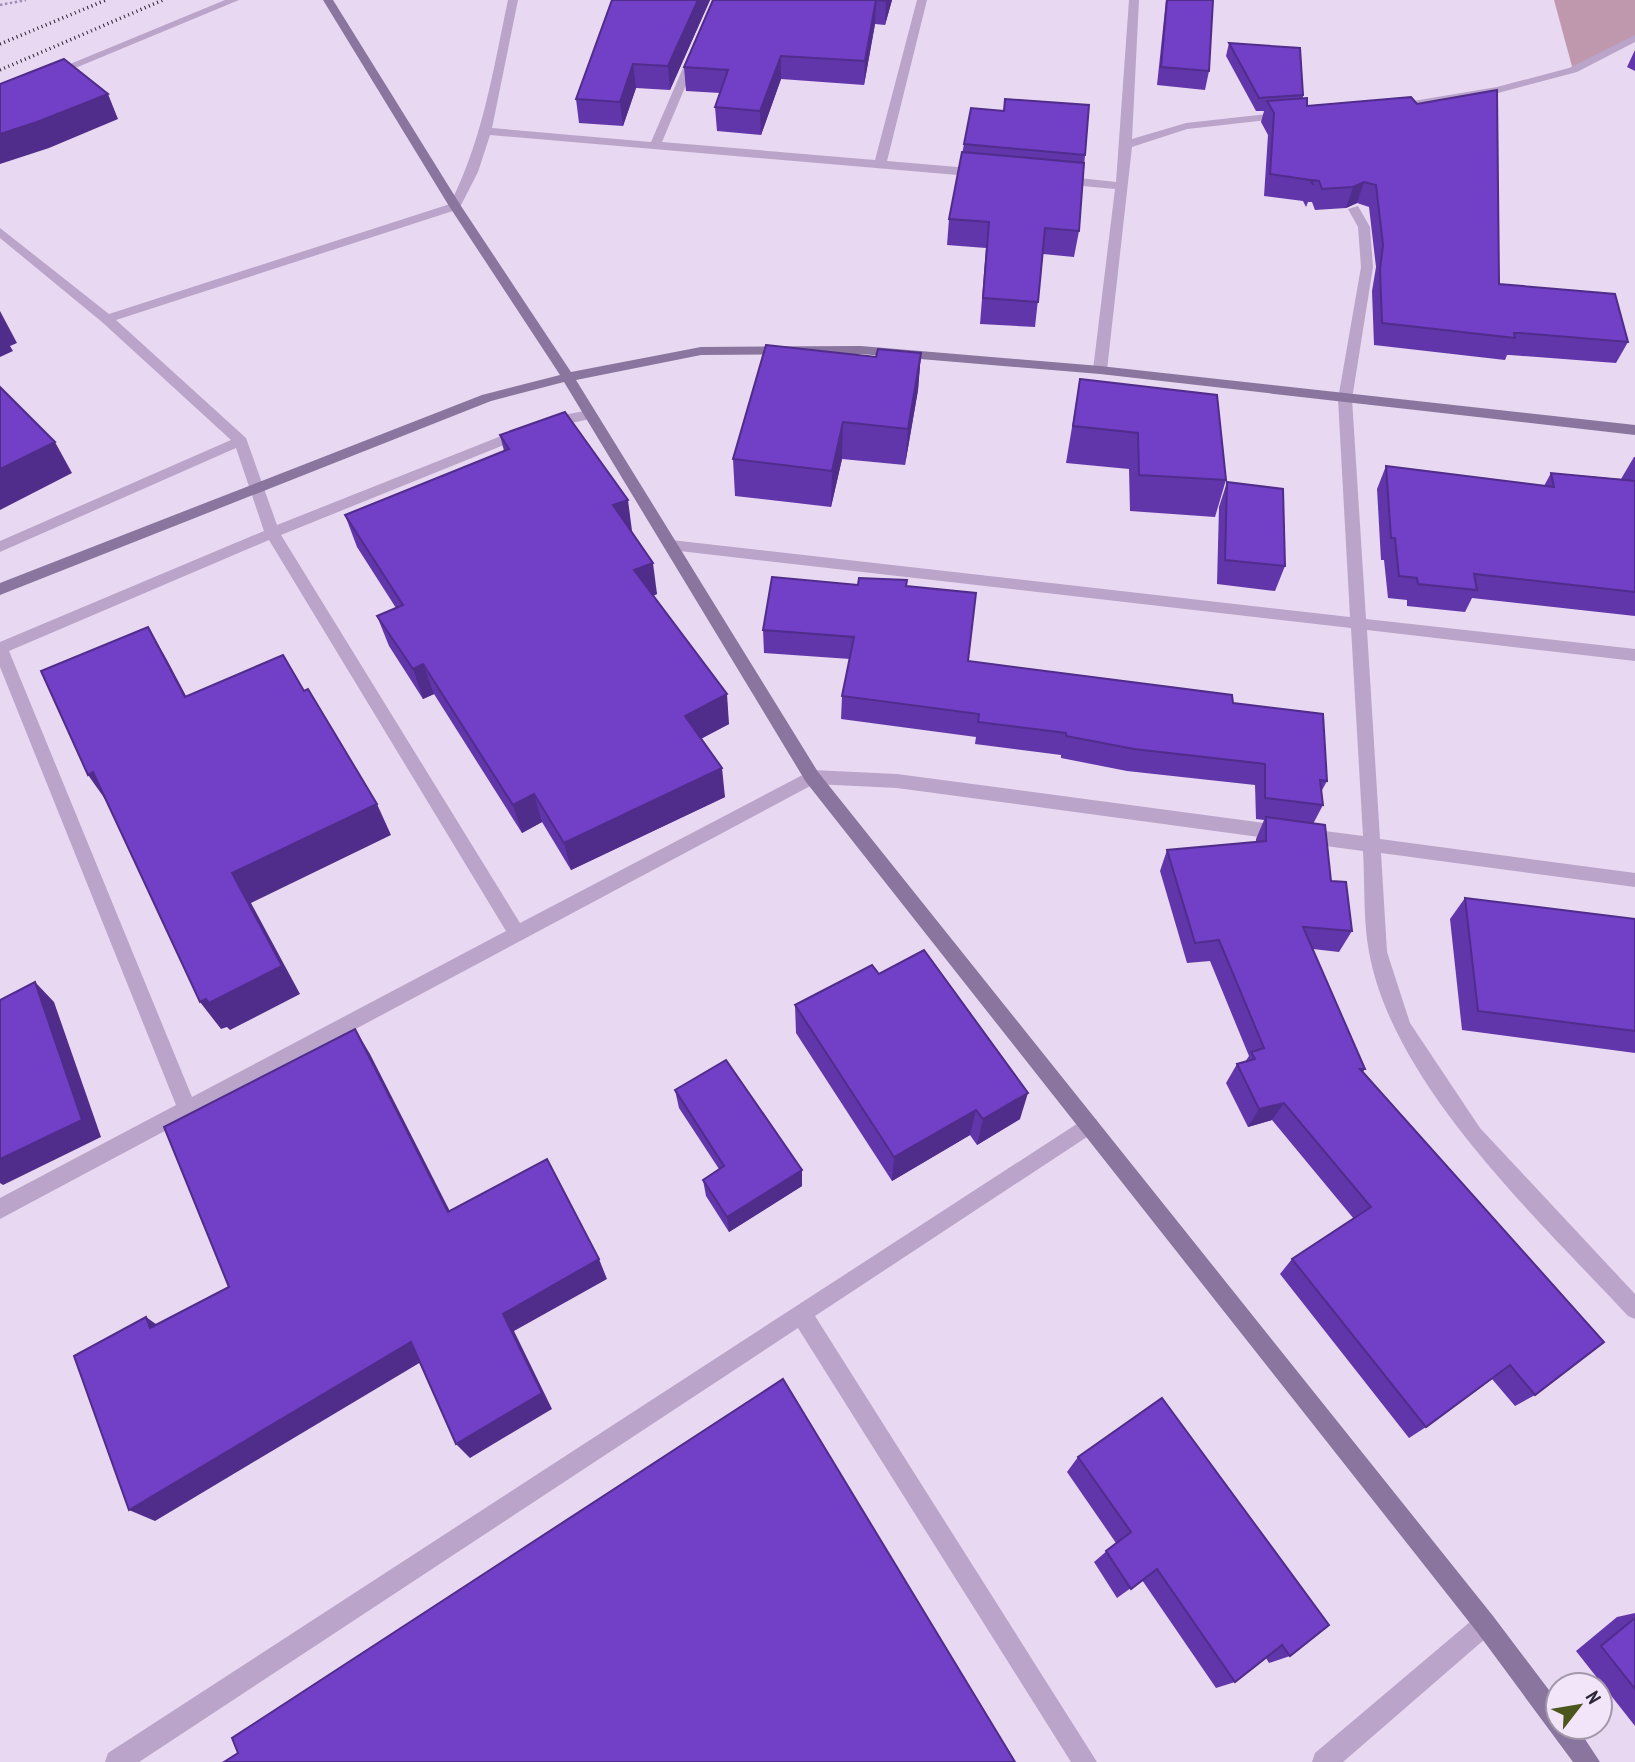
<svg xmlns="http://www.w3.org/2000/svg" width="1635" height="1762" viewBox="0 0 1635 1762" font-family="'PT Sans Narrow',sans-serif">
<rect width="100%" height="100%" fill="#e8d8f1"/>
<polygon fill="#c098ad" points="1554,0 1635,0 1635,38 1573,70"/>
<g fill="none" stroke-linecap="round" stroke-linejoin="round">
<polyline stroke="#a48eb5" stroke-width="2.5" stroke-dasharray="2.5 2.5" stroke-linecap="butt" points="0,5 26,0"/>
<g fill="#baa4c9" fill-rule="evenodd">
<polygon points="225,0 239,0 56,76 46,74"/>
<path d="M508,0H518L492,128L651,142L689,54L694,51L699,54L662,142L875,160L917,0H927L887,161L981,169L987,173L981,177L490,135L478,172L459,209L116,320L246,438L277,525L516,430H526V436L281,535L520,923L812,770L897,774L1363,836L1351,628L671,550L664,545L671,540L1350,617L1338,399L1361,267L1358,227L1348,209L1358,206L1370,227L1373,267L1352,399L1366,619L1635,649V661L1367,630L1380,839L1635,873V887L1381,853L1387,952L1410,1023L1480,1128L1635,1294V1319L1628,1316C1538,1219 1393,1085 1369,952C1363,919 1365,884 1363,851L897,788L814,784L0,1219V1198L176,1105L0,667V642L264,531L236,448L0,552V541L231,440L102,322L0,238V228L109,314L450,204C483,139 493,70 508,0ZM269,540L506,931L192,1097L9,651Z"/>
<polygon points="1129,0 1139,0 1132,139 1186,123 1286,112 1292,115 1286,118 1187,129 1132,147 1107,370 1100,374 1093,370 1115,189 1061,184 1055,180 1061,176 1116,182"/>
<polygon points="1635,35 1635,42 1577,72 1498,93 1395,110 1389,107 1395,104 1497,87 1569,68"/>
<polygon points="590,410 595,412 595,418 547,428 540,423 547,418"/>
<polygon points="1089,1116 1096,1119 1099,1125 1096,1131 815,1316 1097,1762 1071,1762 798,1328 139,1762 105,1762 108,1753"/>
<polygon points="1485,1612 1493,1616 1497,1624 1493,1632 1343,1762 1312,1762 1315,1753 1477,1616"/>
</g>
<polygon fill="#89759d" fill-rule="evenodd" points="323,0 333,0 461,206 571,372 701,347 861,346 1100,366 1635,425 1635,435 1100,374 861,354 701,355 576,380 818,772 1493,1616 1558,1702 1558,1727 1577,1727 1600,1762 1573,1762 1477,1632 806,782 564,382 491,401 0,595 0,583 482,395 560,375 449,206"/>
<g stroke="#2c2634" stroke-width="3.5" stroke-dasharray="1 3.5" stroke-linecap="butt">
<polyline points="0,44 106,0"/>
<polyline points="0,70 163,0"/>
</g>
</g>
<g fill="#6236ab">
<polygon points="612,0 710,0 670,90 636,88 623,126 579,123 576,99"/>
<polygon points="713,0 892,0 885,25 875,24 864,85 781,79 761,135 717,131 715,107 720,93 686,91 684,67"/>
<polygon points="1166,0 1213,0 1209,71 1205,90 1157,85"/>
<polygon points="1229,43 1303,95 1303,98 1307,106 1499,284 1628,342 1616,363 1510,355 1507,355 1505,360 1374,345 1372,291 1376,267 1369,207 1357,203 1346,208 1315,210 1312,202 1308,202 1306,207 1303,201 1264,196 1268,135 1261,122 1264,111 1256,111 1226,56"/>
<polygon points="1635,50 1635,71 1627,67"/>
<polygon points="964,144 1085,155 1079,231 1074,257 1043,254 1035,327 980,324 986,248 947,245 949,219"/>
<polygon points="921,353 918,390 905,465 842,459 831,507 735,496 733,459 876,357"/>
<polygon points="1080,379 1226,480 1215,517 1130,511 1129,469 1066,463"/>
<polygon points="500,435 632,531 657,594 653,596 729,724 701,739 725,797 571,870 542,822 522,833 434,694 423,699 389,646 377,616 396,608 357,547 345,515 504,451"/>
<polygon points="1634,457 1635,457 1635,616 1472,598 1465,612 1407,606 1407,600 1388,598 1384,560 1381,560 1377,489 1386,466 1544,486 1551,473 1621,479"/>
<polygon points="1227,482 1285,566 1275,591 1217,584 1219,507"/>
<polygon points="858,585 906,586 968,661 1233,703 1327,781 1321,792 1323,805 1313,824 1331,881 1352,931 1339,952 1313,949 1365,1069 1363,1072 1535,1395 1515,1406 1492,1379 1426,1427 1409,1438 1280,1274 1292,1259 1354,1219 1272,1120 1248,1127 1226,1083 1237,1064 1245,1062 1249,1056 1210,961 1187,963 1160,871 1167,850 1256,842 1256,839 1264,820 1256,819 1255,785 1127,771 1061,758 1061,755 975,744 976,737 841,719 842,696 850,659 764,653 763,630"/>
<polygon points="1465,898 1635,919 1635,1053 1462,1030 1450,919"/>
<polygon points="879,974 1020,1119 977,1145 970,1135 892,1181 796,1033 795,1005"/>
<polygon points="675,1090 802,1186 729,1232 706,1196 703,1180 719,1169 679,1108"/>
<polygon points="1162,1398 1290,1656 1269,1663 1266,1658 1235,1682 1216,1688 1142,1580 1117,1598 1094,1562 1116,1543 1067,1472 1078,1457"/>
<polygon points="1635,1613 1635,1726 1576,1651 1617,1617"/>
</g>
<g fill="#502c8b">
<polygon points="698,0 710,0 670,90 668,66"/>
<polygon points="876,0 875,24 864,85 865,61"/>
<polygon points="886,0 892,0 885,25 886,1"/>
<polygon points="781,56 781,79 761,135 760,111"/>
<polygon points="633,64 636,88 623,126 620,102"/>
<polygon points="108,94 118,119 49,148 0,164 0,134"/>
<polygon points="1364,182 1357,203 1346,208 1353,187"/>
<polygon points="0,311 17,343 10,346 13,351 0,357"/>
<polygon points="921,353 918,390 905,465 908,429"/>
<polygon points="843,422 842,459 831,507 832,471"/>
<polygon points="55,442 72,473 0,510 0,469"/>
<polygon points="628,500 632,531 618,537 613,505"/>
<polygon points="653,563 657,594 639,601 634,570"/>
<polygon points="148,627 167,660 204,730 185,697"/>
<polygon points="423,664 434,694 423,699 413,669"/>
<polygon points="727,694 729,724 688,745 685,716"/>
<polygon points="722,768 725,797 571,870 564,843"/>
<polygon points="93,772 110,806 88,775"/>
<polygon points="534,794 542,822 522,833 513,805"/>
<polygon points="377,804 391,835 251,903 300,994 230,1030 227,1027 221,1029 200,1002 232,873"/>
<polygon points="35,982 54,1002 101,1137 3,1185 0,1183 0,1159"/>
<polygon points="355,1029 370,1054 461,1233 448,1212"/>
<polygon points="1028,1093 1020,1119 977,1145 983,1119"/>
<polygon points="1284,1103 1272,1120 1248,1127 1259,1109"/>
<polygon points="976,1110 970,1135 892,1181 894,1157"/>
<polygon points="802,1170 802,1186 729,1232 727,1217"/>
<polygon points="599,1259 607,1279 514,1331 552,1409 470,1458 456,1444 503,1314"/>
<polygon points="146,1317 170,1334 150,1328"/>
<polygon points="411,1342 426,1359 155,1521 129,1510"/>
</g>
<g fill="#723fc7" stroke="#502c8b" stroke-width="2">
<polygon points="612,0 698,0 668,66 633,64 620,102 576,99"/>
<polygon points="713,0 886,0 886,1 876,0 865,61 781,56 760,111 715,107 728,70 684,67"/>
<polygon points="1167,0 1213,0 1209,71 1161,67"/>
<polygon points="1229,43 1300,48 1303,95 1259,98"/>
<polygon points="64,59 108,94 37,122 0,134 0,84"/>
<polygon points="1497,90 1499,284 1615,294 1628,342 1520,333 1514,333 1515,338 1382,323 1380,269 1383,245 1376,185 1364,182 1353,187 1322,189 1319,181 1312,180 1313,185 1310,180 1270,174 1274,113 1267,101 1307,98 1307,106 1411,97 1417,104"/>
<polygon points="1005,99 1089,105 1085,155 964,144 971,108 1004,111"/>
<polygon points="962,152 1084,163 1079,231 1045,228 1038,302 983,298 989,222 949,219"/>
<polygon points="766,345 876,357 878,349 921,353 908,429 843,422 832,471 733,459"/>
<polygon points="1080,379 1217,395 1226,480 1139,475 1138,433 1073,426"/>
<polygon points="0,387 55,442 0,469"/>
<polygon points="565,412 628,500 613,505 653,563 634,570 727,694 685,716 722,768 564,843 534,794 513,805 423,664 413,669 377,616 403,605 345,515 509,449 500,435"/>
<polygon points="1386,466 1554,487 1551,473 1635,481 1635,592 1474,574 1477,590 1418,584 1417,578 1399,576 1395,538 1391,538"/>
<polygon points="1227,482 1283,489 1285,566 1225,560"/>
<polygon points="772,577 858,585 859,578 907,580 906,586 976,593 968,661 1232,695 1233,703 1323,714 1327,781 1320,780 1323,805 1265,798 1265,764 1134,749 1066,736 1066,733 978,722 979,714 842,696 854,637 763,630"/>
<polygon points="148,627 185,697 283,655 304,691 308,689 377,804 232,873 282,966 209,1003 206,999 200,1002 93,772 88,775 41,671"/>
<polygon points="1266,817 1325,825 1331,881 1346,882 1352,931 1303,927 1365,1069 1360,1069 1604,1342 1535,1395 1510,1365 1426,1427 1292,1259 1371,1207 1284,1103 1259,1109 1237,1064 1255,1059 1251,1052 1264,1048 1219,940 1195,943 1167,850 1266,841"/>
<polygon points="1465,898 1635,919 1635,1031 1478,1011"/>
<polygon points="924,950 1028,1093 983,1119 976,1110 894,1157 795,1005 872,965 879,974"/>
<polygon points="35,982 82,1120 0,1159 0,1000"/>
<polygon points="355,1029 448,1212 547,1159 599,1259 503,1314 542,1393 456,1444 411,1342 129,1510 74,1356 146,1317 150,1328 229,1287 164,1127"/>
<polygon points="726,1060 802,1170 727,1217 703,1180 724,1166 675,1090"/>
<polygon points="783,1379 1015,1762 224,1762 238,1753 232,1738"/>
<polygon points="1162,1398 1329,1625 1290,1656 1282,1645 1235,1682 1157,1569 1131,1589 1106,1551 1131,1532 1078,1457"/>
<polygon points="1635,1618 1635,1689 1601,1646"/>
</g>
<g transform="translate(1579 1706) rotate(59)"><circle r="33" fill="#f2e4f9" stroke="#a398aa" stroke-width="2"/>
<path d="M0-5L12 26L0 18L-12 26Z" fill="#4a561b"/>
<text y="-10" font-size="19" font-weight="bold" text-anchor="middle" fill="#2c2634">N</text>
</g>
</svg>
